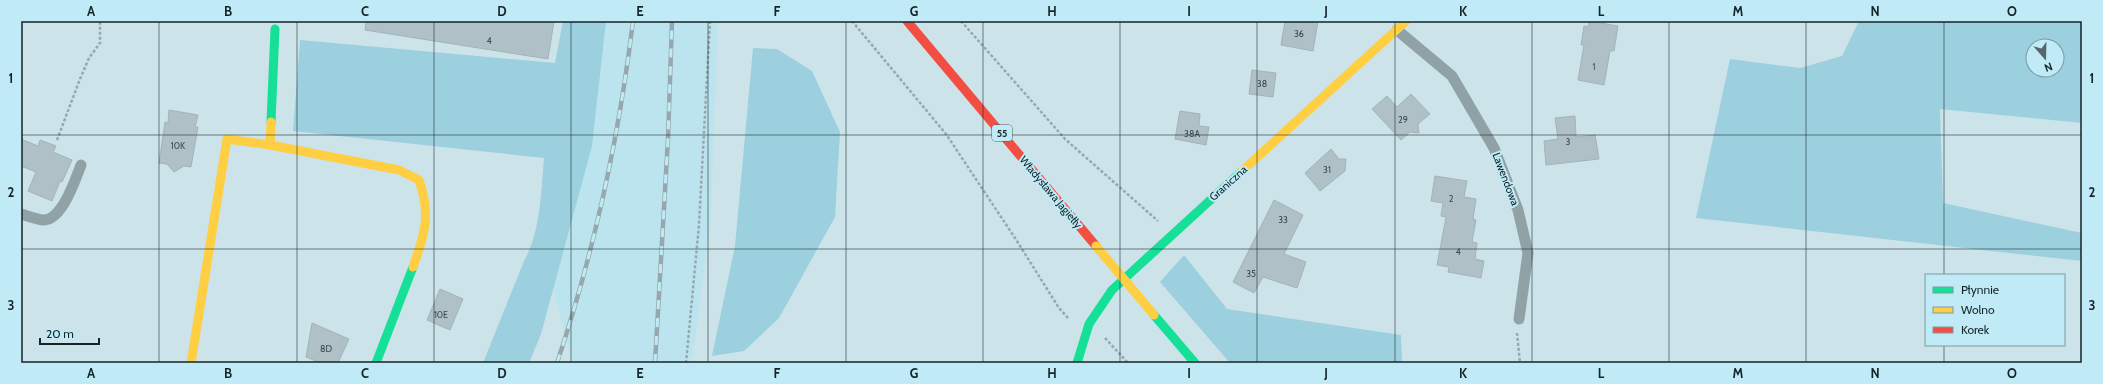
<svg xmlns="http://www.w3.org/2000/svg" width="2103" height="384" viewBox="0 0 2103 384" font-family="Cabin,sans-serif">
<rect width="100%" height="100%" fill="#cce3e9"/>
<polygon fill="#bce4ee" points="586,21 718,21 711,218 692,363 572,363 539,231"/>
<g fill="#9cd0de" fill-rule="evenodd">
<path d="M563,21H606L592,146L541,334L529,363H483L524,261C541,231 541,192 544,158L293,131L300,40L555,63Z"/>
<path d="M1859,21H2082V123L1940,109L1943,203L2082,233V261L1696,218L1730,59L1800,68L1842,56ZM2033,46H2057V70H2033Z"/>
<polygon points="753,48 777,49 812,71 840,132 835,217 779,318 744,351 712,356 735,246"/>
<polygon points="1184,255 1227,309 1401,335 1402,363 1230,363 1160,282"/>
</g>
<g fill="#afc1c6" stroke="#a2b4b9">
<polygon points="366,21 554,21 548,59 365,30"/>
<polygon points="1285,21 1318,21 1313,51 1281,45"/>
<polygon points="1589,21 1618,26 1614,51 1610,51 1604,85 1578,80 1584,45 1581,45 1584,26 1588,27"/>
<polygon points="1252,70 1276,73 1273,97 1249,94"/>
<polygon points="1411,94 1430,114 1418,124 1419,133 1410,132 1401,140 1372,109 1387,96 1397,107"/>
<polygon points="169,110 198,115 195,127 198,127 191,167 184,166 174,172 167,164 159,163 165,122 168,123"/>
<polygon points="1180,111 1200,114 1199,126 1209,127 1206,145 1175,139"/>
<polygon points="1575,116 1576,137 1595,135 1599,159 1546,165 1544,141 1558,139 1555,118"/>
<polygon points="21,139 38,146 40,140 56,146 53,152 72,160 62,182 60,181 52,201 28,191 36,172 21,166"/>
<polygon points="1331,149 1339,159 1346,159 1345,171 1320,191 1305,173"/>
<polygon points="1435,176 1467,181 1464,197 1476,199 1473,219 1476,220 1472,242 1477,243 1475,259 1484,261 1481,278 1448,272 1449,267 1437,265 1446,217 1441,216 1443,203 1431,201"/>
<polygon points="1274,200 1303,215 1284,254 1306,262 1297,288 1263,277 1254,293 1233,282"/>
<polygon points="440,289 463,299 450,330 427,320"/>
<polygon points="312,323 349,339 338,363 321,363 306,357"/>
</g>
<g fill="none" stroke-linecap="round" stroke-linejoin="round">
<g stroke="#96a8ad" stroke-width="2.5" stroke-dasharray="3 2" stroke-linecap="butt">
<polyline points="852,21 946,134 1015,238 1059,308 1068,318"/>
<polyline points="961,21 1065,139 1158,221"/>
<polyline points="57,140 80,79 89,58 100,43 100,21"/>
<polyline points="1517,333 1520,363"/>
<polyline points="1105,338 1128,363"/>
<polyline points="686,363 699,225 710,21"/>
</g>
<g stroke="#90a2a6" stroke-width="11">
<polyline points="1397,30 1452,76 1494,148 1518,210 1528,253 1519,319"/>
<path d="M21,214C28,216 36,219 43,220C62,221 75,180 81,165"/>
</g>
<g stroke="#16e098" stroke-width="9">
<polyline points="271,122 275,29"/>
<polyline points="1154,315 1195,363"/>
<polyline points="376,363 413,267"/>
<polyline points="1077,363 1089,324 1112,290 1241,172"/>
</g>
<g stroke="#ffcf43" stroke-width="9">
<path d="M270,145L399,170L419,180C431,214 425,234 413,267"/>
<polyline points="1241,172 1406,21"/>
<polyline points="191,363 227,139 270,145 271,122"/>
</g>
<polyline stroke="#f24e42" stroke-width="9" points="907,21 1096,246"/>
<defs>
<g id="rail">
<path d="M557,363C594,252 619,137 633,21"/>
<polyline points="655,363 668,139 672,21"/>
</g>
</defs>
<use href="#rail" stroke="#96a8ad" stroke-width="4.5"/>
<use href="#rail" stroke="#bfeaf6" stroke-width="3" stroke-dasharray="9" stroke-linecap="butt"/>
<polyline stroke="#ffcf43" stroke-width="9" points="1096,246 1154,315"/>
</g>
<path fill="none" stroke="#14252a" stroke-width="1" stroke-opacity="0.55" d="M159,21V363M297,21V363M434,21V363M571,21V363M708,21V363M846,21V363M983,21V363M1120,21V363M1257,21V363M1395,21V363M1532,21V363M1669,21V363M1806,21V363M1944,21V275M21,135H2082M21,249H2082M1944,345V363"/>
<g text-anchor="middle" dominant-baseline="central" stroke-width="4" stroke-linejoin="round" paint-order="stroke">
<g font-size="9" fill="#3b4c51">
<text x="1299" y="33">36</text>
<text x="489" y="40">4</text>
<text x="1594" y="66">1</text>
<text x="1262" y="83">38</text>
<text x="1403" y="119">29</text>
<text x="1192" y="133">38A</text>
<text x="1568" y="141">3</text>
<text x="178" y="145">10K</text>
<text x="1327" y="169">31</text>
<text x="1451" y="198">2</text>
<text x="1283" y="219">33</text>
<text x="1458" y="251">4</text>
<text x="1251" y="273">35</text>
<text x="441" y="314">10E</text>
<text x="326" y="348">8D</text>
</g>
<rect fill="#bfeaf6" stroke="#476067" stroke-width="1" x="992" y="125" width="20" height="16" rx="3"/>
<g font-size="10" font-weight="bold" fill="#14252a">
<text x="1002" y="133">55</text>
</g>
<g font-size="11" fill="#14252a" stroke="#bfeaf6">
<text transform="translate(1506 179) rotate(69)">Lawendowa</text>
<text transform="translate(1228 183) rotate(-42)">Graniczna</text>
<text transform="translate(1051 192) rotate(50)">Władysława Jagiełły</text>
</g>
</g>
<rect width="2103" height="384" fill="none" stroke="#bfeaf6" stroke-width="44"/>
<rect x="1925" y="274" width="140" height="72" fill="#bfeaf6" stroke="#7b9ba4"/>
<rect x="1933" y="287" width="20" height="6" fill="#16e098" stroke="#7b9ba4"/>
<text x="1961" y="294" font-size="12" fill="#14252a">Płynnie</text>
<rect x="1933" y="307" width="20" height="6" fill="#ffcf43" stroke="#7b9ba4"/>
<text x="1961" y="314" font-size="12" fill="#14252a">Wolno</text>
<rect x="1933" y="327" width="20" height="6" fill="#f24e42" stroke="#7b9ba4"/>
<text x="1961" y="334" font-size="12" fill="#14252a">Korek</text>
<g transform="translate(2045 58) rotate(160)"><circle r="19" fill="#bfeaf6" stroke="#7b9ba4"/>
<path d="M0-3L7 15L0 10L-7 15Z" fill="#54686d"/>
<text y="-6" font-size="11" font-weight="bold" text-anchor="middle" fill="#14252a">N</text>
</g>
<path d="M40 338v6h59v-6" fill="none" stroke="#14252a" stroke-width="2"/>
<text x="46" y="338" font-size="12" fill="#14252a" stroke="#bfeaf6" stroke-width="3" paint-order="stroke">20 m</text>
<rect x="22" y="22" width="2059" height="340" fill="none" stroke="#14252a" stroke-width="1.5"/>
<g font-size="13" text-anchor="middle" font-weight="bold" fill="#14252a">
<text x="91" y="16">A</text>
<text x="228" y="16">B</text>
<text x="365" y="16">C</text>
<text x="502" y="16">D</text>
<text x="640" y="16">E</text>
<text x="777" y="16">F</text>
<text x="914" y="16">G</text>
<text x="1052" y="16">H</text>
<text x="1189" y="16">I</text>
<text x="1326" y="16">J</text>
<text x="1463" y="16">K</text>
<text x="1601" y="16">L</text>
<text x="1738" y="16">M</text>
<text x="1875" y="16">N</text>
<text x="2012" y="16">O</text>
<text x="11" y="83">1</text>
<text x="2092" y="83">1</text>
<text x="11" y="197">2</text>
<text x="2092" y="197">2</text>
<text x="11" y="310">3</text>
<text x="2092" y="310">3</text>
<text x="91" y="378">A</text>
<text x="228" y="378">B</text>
<text x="365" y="378">C</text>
<text x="502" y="378">D</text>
<text x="640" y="378">E</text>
<text x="777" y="378">F</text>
<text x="914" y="378">G</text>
<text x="1052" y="378">H</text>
<text x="1189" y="378">I</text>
<text x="1326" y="378">J</text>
<text x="1463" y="378">K</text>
<text x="1601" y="378">L</text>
<text x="1738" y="378">M</text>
<text x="1875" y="378">N</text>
<text x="2012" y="378">O</text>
</g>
</svg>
